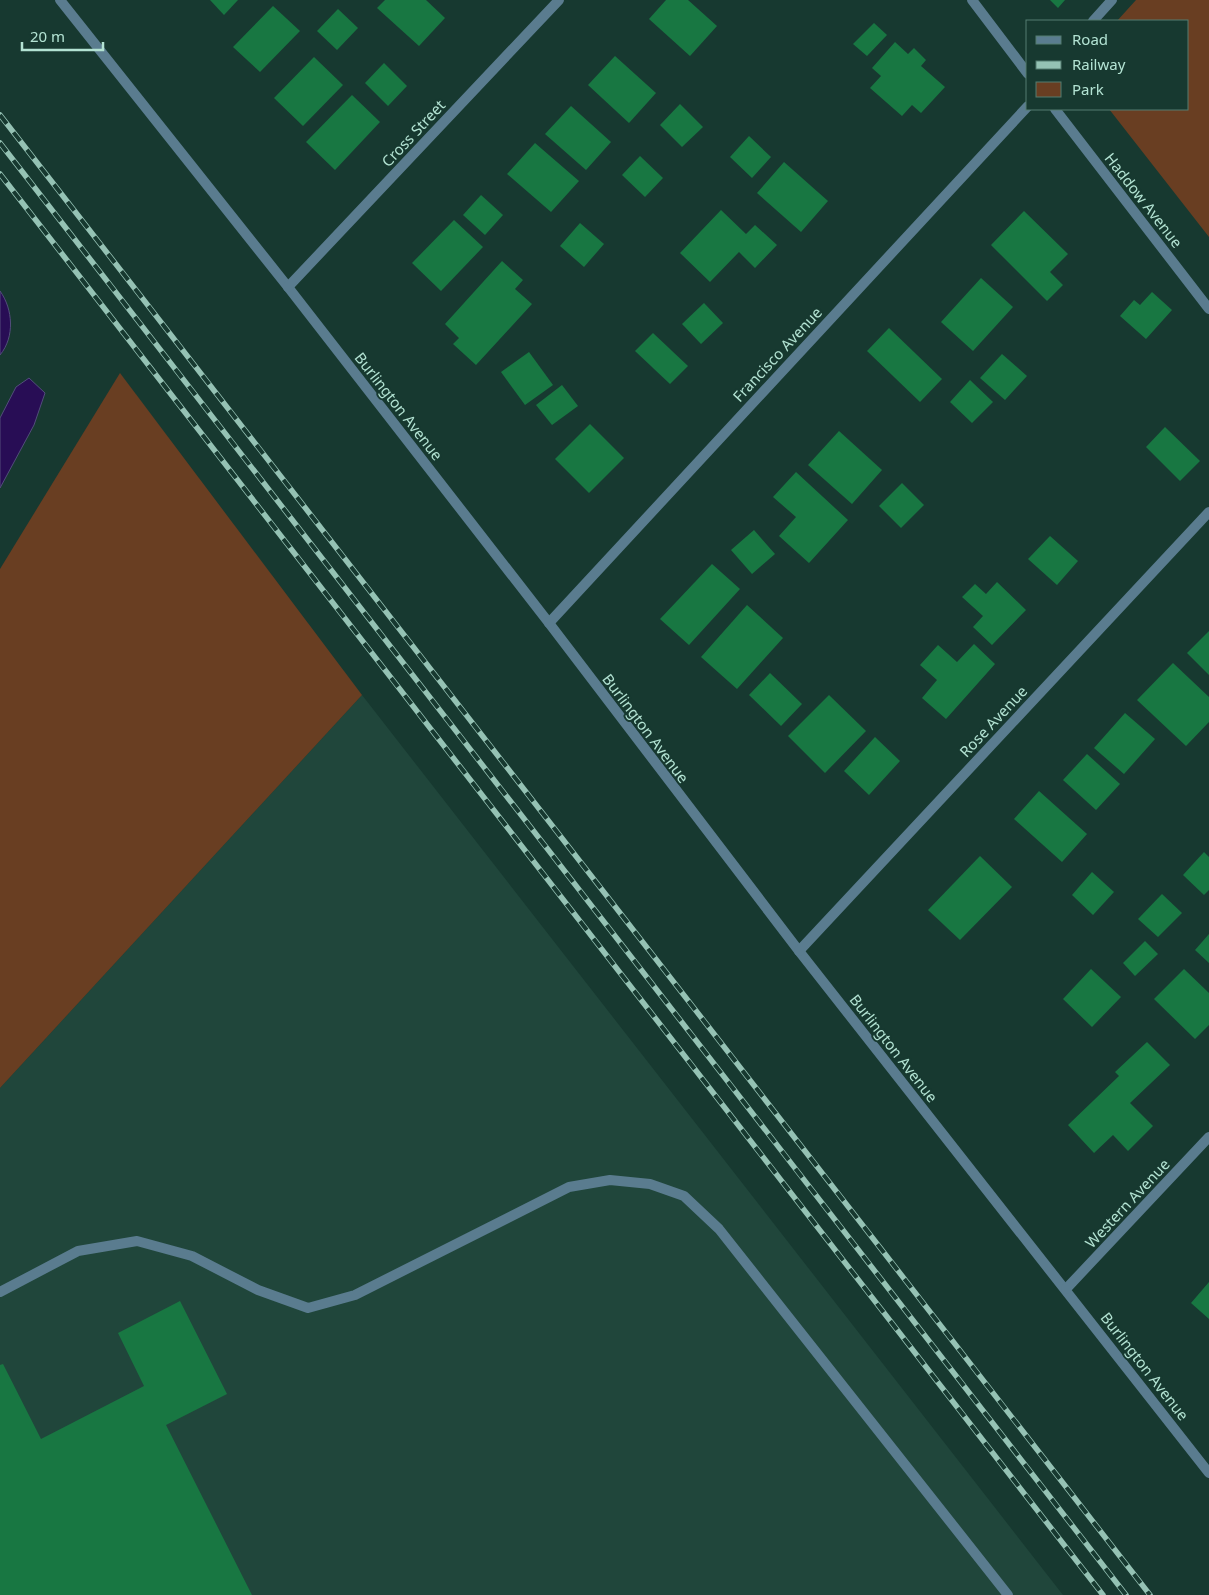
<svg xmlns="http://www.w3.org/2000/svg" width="1209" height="1595" viewBox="0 0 1209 1595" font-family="'Noto Sans',sans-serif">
<rect width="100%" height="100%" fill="#173930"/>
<polygon fill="#20463b" points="362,695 1063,1595 0,1595 0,1088"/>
<g fill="#693e22">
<polygon points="1136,0 1209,0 1209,237 1109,109 1188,109 1188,21 1117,21"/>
<polygon points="120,373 362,695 0,1088 0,569"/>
</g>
<g fill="#280d55" stroke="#524d7b">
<path d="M0,291C13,309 15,337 0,355Z"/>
<polygon points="29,378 45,393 34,425 0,488 0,418 16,387"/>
</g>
<g fill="#187742">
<polygon points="210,0 238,0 224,15"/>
<polygon points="385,0 426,0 445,18 419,46 377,8"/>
<polygon points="666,0 688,0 717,26 690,56 649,19"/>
<polygon points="1050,0 1065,0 1058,8"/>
<polygon points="273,6 300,31 260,72 233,47"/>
<polygon points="338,9 358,28 337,50 317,31"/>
<polygon points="874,23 887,35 867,56 853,44"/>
<polygon points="895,42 908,54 914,48 926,60 921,66 945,87 921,113 912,105 902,116 870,88 881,76 872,68"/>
<polygon points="615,56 656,93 629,123 588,85"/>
<polygon points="314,57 343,85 303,126 274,98"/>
<polygon points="384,63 407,86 388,106 365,83"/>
<polygon points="352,95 380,122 335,170 306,142"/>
<polygon points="680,104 703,127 682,147 660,125"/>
<polygon points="571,106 611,142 586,170 545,134"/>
<polygon points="749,136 771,157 752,178 730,157"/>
<polygon points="535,143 579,181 551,212 507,174"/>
<polygon points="640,156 663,178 645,197 622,175"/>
<polygon points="784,162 828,201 801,232 757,193"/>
<polygon points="481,195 503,215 485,235 463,215"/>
<polygon points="721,210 746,234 755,225 777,245 755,268 739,252 710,282 680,253"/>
<polygon points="1024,211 1068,254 1050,272 1063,285 1047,301 991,245"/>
<polygon points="454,220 483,247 441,291 412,263"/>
<polygon points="580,223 604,244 584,267 560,246"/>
<polygon points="502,261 523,280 515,289 532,304 476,365 453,344 459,338 445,324"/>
<polygon points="981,278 1013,307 973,351 941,322"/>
<polygon points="1152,292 1172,310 1146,339 1120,316 1134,300 1140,305"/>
<polygon points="704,303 723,323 701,344 682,324"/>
<polygon points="889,328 942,379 920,402 867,351"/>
<polygon points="653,333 688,366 670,384 635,351"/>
<polygon points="529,352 553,385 525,405 501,372"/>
<polygon points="1002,354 1027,376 1005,400 980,378"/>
<polygon points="970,380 993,402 972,423 950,402"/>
<polygon points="562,385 578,406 552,425 536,405"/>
<polygon points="590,424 624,458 589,493 555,459"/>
<polygon points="1165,427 1200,461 1180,481 1146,447"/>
<polygon points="839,431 882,470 852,504 808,465"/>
<polygon points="796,472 848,520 809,563 779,536 796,517 773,497"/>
<polygon points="902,483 924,505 901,528 879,506"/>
<polygon points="754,530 775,554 752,574 731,550"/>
<polygon points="1050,536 1078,561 1057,585 1028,559"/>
<polygon points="712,564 740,589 689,645 660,619"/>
<polygon points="997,582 1026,610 992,645 973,627 983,616 962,597 975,584 986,594"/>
<polygon points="747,605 783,638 737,689 701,657"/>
<polygon points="1209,631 1209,675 1187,653"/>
<polygon points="974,644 995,664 946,719 922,698 937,680 920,665 938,645 957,662"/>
<polygon points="1173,663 1209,697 1209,722 1186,746 1137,700"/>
<polygon points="770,673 802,704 781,726 749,695"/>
<polygon points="829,695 866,731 825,773 788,736"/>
<polygon points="1125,713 1155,739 1124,774 1094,748"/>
<polygon points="875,737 900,761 869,795 844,771"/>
<polygon points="1087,754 1120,784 1096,810 1063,780"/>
<polygon points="1039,791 1087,834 1062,862 1014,819"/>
<polygon points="1204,852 1209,857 1209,890 1204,895 1183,875"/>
<polygon points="980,856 1012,887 960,940 928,910"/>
<polygon points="1092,872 1114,892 1093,915 1072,895"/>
<polygon points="1162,894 1182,913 1158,937 1138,919"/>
<polygon points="1209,934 1209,963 1195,950"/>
<polygon points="1145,941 1158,954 1135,976 1123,963"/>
<polygon points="1091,969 1121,997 1092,1027 1063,999"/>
<polygon points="1184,969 1209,993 1209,1025 1195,1039 1154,999"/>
<polygon points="1147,1042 1170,1065 1130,1103 1153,1126 1128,1151 1113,1135 1094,1153 1068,1125 1119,1076 1115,1072"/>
<polygon points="1209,1282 1209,1319 1191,1303"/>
<polygon points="180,1301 227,1394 166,1425 252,1595 0,1595 0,1365 3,1364 41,1439 144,1386 118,1333"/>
</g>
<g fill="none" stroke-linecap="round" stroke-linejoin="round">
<polyline stroke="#5a7c8f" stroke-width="10" points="0,1292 78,1251 137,1241 192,1256 258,1290 308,1308 355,1295 569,1187 610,1180 650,1184 684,1196 719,1229 1008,1595"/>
<g stroke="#5a7c8f" stroke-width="10">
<polyline points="60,0 288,287 549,623 799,951 1209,1473"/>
<polyline points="972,0 1028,74"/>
<polyline points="1093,21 1112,0"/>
<polyline points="1055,109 1209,309"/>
<polyline points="288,287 559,0"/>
<polyline points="549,623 1028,106"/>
<polyline points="799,951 1209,512"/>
<polyline points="1066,1289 1209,1137"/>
</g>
<defs>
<g id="rail">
<polyline points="0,115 1150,1595"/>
<polyline points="0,143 1126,1595"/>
<polyline points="0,174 1103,1595"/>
</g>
</defs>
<use href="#rail" stroke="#95c2b4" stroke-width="5.5"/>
<use href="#rail" stroke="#173930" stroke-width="4" stroke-dasharray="11" stroke-linecap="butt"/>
</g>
<g text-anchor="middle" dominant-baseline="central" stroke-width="4" stroke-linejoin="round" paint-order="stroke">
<g font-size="15" fill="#b3e3d3" stroke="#173930">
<text transform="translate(413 133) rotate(-47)">Cross Street</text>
<text transform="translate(1144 200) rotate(52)">Haddow Avenue</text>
<text transform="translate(777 354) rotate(-47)">Francisco Avenue</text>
<text transform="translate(399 406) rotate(52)">Burlington Avenue</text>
<text transform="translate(993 721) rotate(-47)">Rose Avenue</text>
<text transform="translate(646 728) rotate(53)">Burlington Avenue</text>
<text transform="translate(894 1048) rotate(52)">Burlington Avenue</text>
<text transform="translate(1127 1203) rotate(-47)">Western Avenue</text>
<text transform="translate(1145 1366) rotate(52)">Burlington Avenue</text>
</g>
</g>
<rect x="1026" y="20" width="162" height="90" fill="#173930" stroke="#557d71"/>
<rect x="1036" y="36" width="25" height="8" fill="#5a7c8f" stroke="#557d71"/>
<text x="1072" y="45" font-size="15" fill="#b3e3d3">Road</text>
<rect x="1036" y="61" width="25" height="8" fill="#95c2b4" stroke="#557d71"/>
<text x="1072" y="70" font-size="15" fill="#b3e3d3">Railway</text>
<rect x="1036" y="82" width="25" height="15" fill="#693e22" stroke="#557d71"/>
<text x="1072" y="95" font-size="15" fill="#b3e3d3">Park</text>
<path d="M22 42v8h81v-8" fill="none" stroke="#b3e3d3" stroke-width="2.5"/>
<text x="30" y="42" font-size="15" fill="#b3e3d3" stroke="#173930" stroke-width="4" paint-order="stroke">20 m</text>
</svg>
